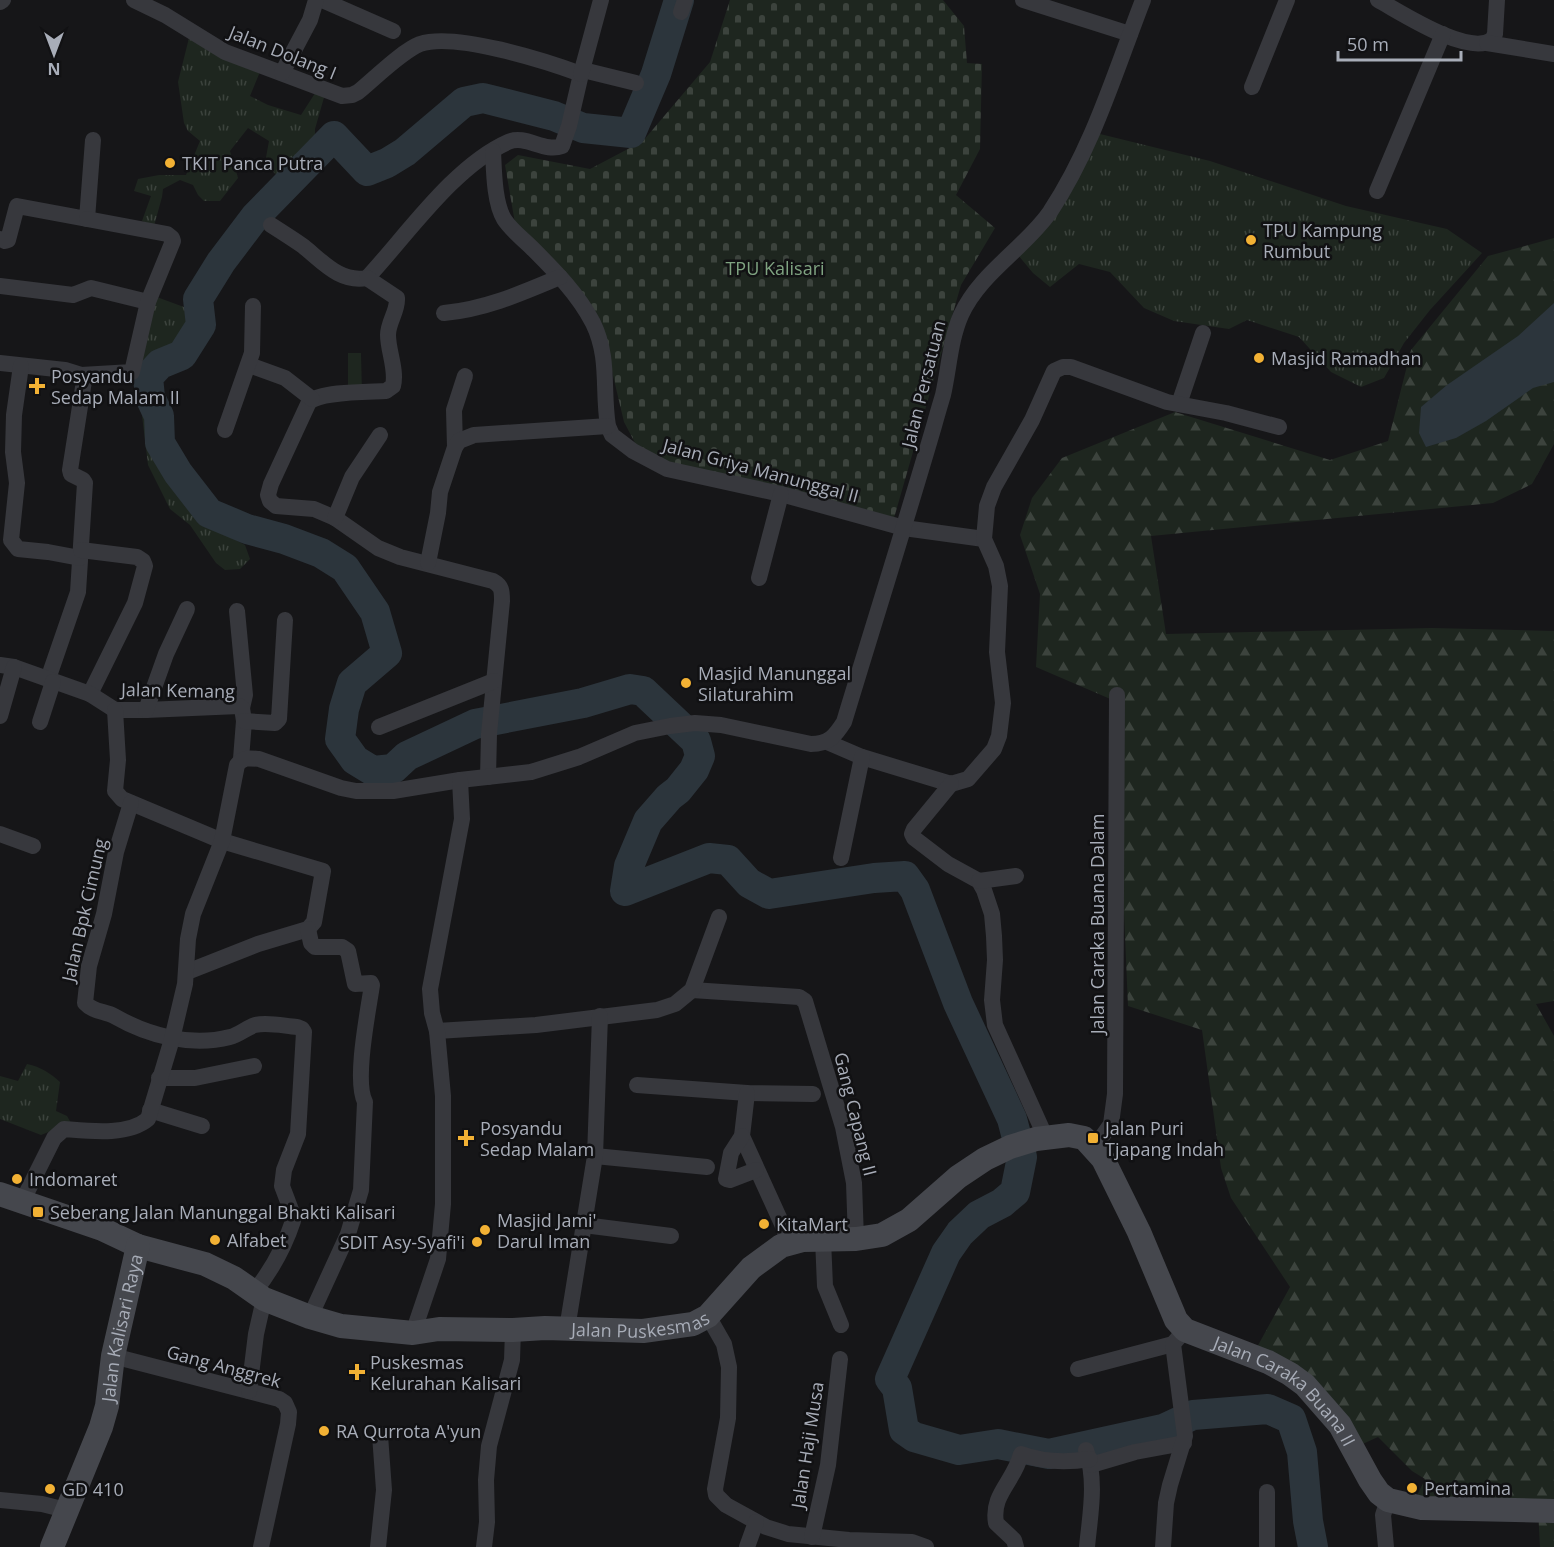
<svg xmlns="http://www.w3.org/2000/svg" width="1554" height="1547" viewBox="0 0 1554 1547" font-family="'Open Sans',sans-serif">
<defs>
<pattern id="grass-tufts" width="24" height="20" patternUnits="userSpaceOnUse" patternTransform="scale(1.5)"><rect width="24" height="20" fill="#1e261f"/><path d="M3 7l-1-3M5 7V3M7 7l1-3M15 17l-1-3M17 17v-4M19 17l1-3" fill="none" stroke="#3c433d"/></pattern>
<pattern id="forest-firs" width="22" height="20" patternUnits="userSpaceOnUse" patternTransform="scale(1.5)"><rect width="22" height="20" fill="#1e261f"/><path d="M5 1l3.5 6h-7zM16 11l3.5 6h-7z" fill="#3c433d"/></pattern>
<pattern id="cemetery-stones" width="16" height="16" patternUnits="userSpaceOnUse" patternTransform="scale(1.5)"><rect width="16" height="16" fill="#1e261f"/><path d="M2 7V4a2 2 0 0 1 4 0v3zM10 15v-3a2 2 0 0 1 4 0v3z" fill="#3c433d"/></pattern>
</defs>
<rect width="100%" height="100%" fill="#161618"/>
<g fill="url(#grass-tufts)">
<polygon points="190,34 264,62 250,96 268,105 301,115 319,87 325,94 315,129 315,147 281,180 265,163 269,141 248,128 230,151 238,178 220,201 204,201 198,195 193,185 180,180 163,189 162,197 154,226 142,221 151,196 134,191 138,179 159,175 186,175 200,141 188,131 184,123 178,82"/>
<polygon points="1096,133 1210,161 1346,206 1447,229 1482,253 1430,310 1404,343 1384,378 1361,387 1331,372 1299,337 1247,320 1229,329 1174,321 1144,308 1110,272 1079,264 1050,287 1033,273 1018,255"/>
<path d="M154,296L192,310C193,313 195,316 195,319C197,330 185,350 176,356C165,363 153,366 144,376L151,413L157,423L158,443L161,456L171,468L205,524L245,545L250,559L240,569L225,570L216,563L190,525L170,509L148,465L136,366Z"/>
<path d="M27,1064C41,1067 50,1073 60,1082L56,1111L67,1116L71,1123L41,1135L0,1119V1076L18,1081Z"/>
</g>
<polygon fill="url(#forest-firs)" points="1554,238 1554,444 1532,484 1493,503 1151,536 1166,634 1432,628 1554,631 1554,1001 1536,1004 1554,1036 1554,1547 1540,1547 1538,1509 1415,1500 1425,1479 1412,1471 1378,1437 1356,1447 1256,1349 1290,1287 1231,1198 1221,1168 1202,1030 1128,1006 1115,701 1036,667 1040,594 1020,535 1032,498 1062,458 1175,412 1330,460 1388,441 1411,350 1488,256"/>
<polygon fill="url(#cemetery-stones)" points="730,0 943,0 964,26 967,63 982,64 980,149 956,195 995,228 961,285 894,518 642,456 624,422 606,346 516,229 505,165 518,155 590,169 643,141 710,62"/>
<polygon fill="#1e261f" points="348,353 361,353 362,391 348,391"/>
<polygon fill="#2c353c" points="1554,303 1554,382 1533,388 1486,421 1456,438 1426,447 1419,433 1421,407 1447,385 1518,336"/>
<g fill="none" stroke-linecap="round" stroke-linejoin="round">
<polyline stroke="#2c353c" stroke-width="30" points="679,0 656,74 631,133 583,128 554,116 483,98 464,102 405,152 387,163 367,171 334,136 255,217 221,262 198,299 201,325 182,355 160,364 148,377 150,397 159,416 160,443 178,473 209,513 247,529 284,539 321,553 345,568 375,612 387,653 352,683 344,709 340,739 355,760 373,771 393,769 407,756 475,724 583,703 630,689 643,691 696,741 700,756 694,770 678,790 669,797 648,821 629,866 625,891 709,858 728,860 749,883 769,894 874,878 905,876 915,890 958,1003 1012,1119 1022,1157 1015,1192 1002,1203 979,1215 960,1233 946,1253 890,1379 897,1388 904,1430 914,1437 959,1450 998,1444 1049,1454 1163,1429 1193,1415 1268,1409 1291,1419 1302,1452 1308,1521 1313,1547"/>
<g stroke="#37383d" stroke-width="16">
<path d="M134,0L165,15L225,52L342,96L352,95L358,92C374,79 402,51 420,44C455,32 546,61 581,74L569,126L562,146C544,153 526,134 508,142C454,166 407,235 367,278"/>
<polyline points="322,0 393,31"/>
<polyline points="1023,0 1130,34"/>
<path d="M1378,0C1402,13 1467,56 1492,40L1495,34L1497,0"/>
<polyline points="0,2 3,0"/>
<polyline points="681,12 685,0"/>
<polyline points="1487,43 1554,54"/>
<polyline points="583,70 636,83"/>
<polyline points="282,73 310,20 316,0"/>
<polyline points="581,74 601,0"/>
<polyline points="1252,87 1287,0"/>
<path d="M493,151C494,170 494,202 504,219C511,230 523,239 532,248C555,271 578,294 593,323C610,358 602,389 608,426L612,435L633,451L667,469L781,494L904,528L984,539"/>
<polyline points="1377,191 1443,34"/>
<path d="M271,225C282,232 293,239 303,246C323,262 340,283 367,278"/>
<polyline points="0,239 5,241 8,240 17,206 87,219 93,140"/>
<path d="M367,278L397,298C398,311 388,322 388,335C388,351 397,370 393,386L386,391C368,392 322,391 309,402L271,484L268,495L270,501L276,506L314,509L335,518L378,548L400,557L493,581C502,586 502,591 502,601L489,734L488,777"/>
<polyline points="0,286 73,295 91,288 148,302"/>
<path d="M444,313C486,309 522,293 560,277"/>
<polyline points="0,363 65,370 81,375 84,381 70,470 71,474 83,480 85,483 78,592 48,679"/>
<polyline points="249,365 285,378 312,399"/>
<polyline points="21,366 14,415 13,452 17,483 11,540 18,549 48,552 80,558"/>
<polyline points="81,375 132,372 148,302 173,241 172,238 167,234 87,219"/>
<polyline points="1179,404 1203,333"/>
<polyline points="225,430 252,353 253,306"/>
<polyline points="455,447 454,410 465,376"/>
<polyline points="335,518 352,477 380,435"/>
<polyline points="81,550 137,557 143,561 145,566 135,603 90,694"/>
<polyline points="428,563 438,513 440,492 455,447 459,441 474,435 608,426"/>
<polyline points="759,578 781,494"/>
<polyline points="237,611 245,695 242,708"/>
<polyline points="0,665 14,667 90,694 115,710 146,710 239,706 242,708 244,721 241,759"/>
<polyline points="115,710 118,760 115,791 122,799 222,841 323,871 314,922 308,929 258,944 187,972"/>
<polyline points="146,710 166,654 187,609"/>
<polyline points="0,716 14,667"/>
<polyline points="244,721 275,723 279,719 285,620"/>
<polyline points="40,722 53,682"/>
<polyline points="379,727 494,681"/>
<polyline points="827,742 862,757 951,784 968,779 994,749 999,736 1003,703 997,652 1000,586 996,566 984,539 987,506 994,487 1032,420 1054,371 1063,367 1071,367 1167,402 1226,413 1279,427"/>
<polyline points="951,784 914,829 912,834 914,838 948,864 979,881 984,890 992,914 994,936 995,960 992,1000 995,1025 1046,1138"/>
<path d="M131,803L116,852L104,914L89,966L85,1003C93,1012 105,1011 114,1016C149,1036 191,1047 230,1037C239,1035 246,1028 255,1025C268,1022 284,1026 297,1027L302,1029L304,1032L298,1134L284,1170L282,1186L293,1215V1221C284,1248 272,1270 254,1292"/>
<polyline points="0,834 33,846"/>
<polyline points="841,858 862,757"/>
<polyline points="979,881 1016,876"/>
<path d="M308,929L311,943L315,947H342L348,951L355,984L371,983L372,985C368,1012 354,1081 365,1102L361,1190L348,1234L310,1317"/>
<polyline points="692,990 799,997 805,1001 843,1127 854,1183 856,1239"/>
<polyline points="437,1031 536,1025 657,1010 675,1004 692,990 719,917"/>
<polyline points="159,1078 195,1078 254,1066"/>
<polyline points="637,1085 747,1093 813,1094"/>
<polyline points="747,1093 742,1136 782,1224 789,1243"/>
<polyline points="150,1110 202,1126"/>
<polyline points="742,1136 731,1153 726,1179 730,1180 756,1170"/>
<polyline points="1094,1148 1111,1124 1115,1094 1117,695"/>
<polyline points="595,1156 707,1167"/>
<path d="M22,1202L54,1138L64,1129C89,1131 128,1136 148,1119L172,1039L185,984L188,939L193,914L222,841L237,765C243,757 249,758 259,759L341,788L356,791H393L460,780L531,772L579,757L635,733L670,726L695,723L721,725L811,744C829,744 835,736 844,722C874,623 905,525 934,426C937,415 940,405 943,395C949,369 950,340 961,315C980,273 1024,249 1050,212C1093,147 1115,72 1143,0"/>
<polyline points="584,1225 671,1236"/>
<polyline points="823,1239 825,1286 841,1325"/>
<polyline points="708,1316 724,1344 729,1367 728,1418 715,1489 716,1495 726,1505 766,1527 788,1534 849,1540 912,1542 926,1547"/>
<polyline points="567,1329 595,1156 600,1016"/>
<polyline points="413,1333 438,1259 443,1204 443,1096 437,1031 432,1013 430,989 462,819 460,780"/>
<polyline points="113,1356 279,1399 285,1403 289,1412 288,1424 261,1547"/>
<polyline points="1078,1369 1173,1344"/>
<polyline points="249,1391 256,1334 264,1299"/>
<path d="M1086,1450C1097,1481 1090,1515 1087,1547"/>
<polyline points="1091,1465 1135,1452 1184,1443"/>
<polyline points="0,1500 42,1504 66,1510"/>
<polyline points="812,1537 828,1465 840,1359"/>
<polyline points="378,1547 384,1490 380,1435"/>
<polyline points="484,1547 487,1522 486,1480 489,1446 512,1360 513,1330"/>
<polyline points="747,1547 756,1522"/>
<path d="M1016,1547L1014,1540L996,1523C991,1494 1014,1482 1021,1454C1043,1462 1066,1463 1090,1459"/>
<polyline points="1163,1547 1166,1503 1170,1485 1185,1436 1173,1344 1185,1330"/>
<polyline points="1267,1547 1267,1492"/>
<polyline points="1386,1547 1383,1515 1388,1500"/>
</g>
<g stroke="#45474d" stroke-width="24">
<path id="s1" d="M0,1194L102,1229L138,1246L205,1264L234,1278L264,1299L310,1317L341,1326L413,1333L439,1329L513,1330L545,1328L643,1331L693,1324L708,1316L751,1268L781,1246L803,1240L856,1239L882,1235L909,1220L958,1177L985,1159L1010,1147L1036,1139L1069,1135L1084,1138L1103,1159L1139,1232L1176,1320L1185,1330L1268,1362L1290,1374L1305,1385L1340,1425L1370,1480L1379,1493L1388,1500L1422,1508L1554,1511"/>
<path id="s2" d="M52,1547L101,1427L107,1406L113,1356L138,1246"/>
</g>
</g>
<g fill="#f2b134" stroke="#111113" stroke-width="2">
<circle cx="170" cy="163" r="6"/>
<circle cx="1251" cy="240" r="6"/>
<circle cx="1259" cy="358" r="6"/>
<path d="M34 377h6v6h6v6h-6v6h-6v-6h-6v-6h6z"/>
<circle cx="686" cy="683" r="6"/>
<path d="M463 1129h6v6h6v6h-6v6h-6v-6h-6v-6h6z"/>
<rect x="1087" y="1132" width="12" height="12" rx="3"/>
<circle cx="17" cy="1179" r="6"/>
<rect x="32" y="1206" width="12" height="12" rx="3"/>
<circle cx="764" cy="1224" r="6"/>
<circle cx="485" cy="1230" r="6"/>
<circle cx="215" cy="1240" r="6"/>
<circle cx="477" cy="1242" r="6"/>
<path d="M354 1363h6v6h6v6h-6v6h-6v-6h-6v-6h6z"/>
<circle cx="324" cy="1431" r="6"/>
<circle cx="1412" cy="1488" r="6"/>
<circle cx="50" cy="1489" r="6"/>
</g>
<g text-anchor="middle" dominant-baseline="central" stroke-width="5" stroke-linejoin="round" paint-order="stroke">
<g font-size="18" fill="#a8adb8" stroke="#111113">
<text transform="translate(283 52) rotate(22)">Jalan Dolang I</text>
<text transform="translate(923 384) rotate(-76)">Jalan Persatuan</text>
<text transform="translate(761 470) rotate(15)">Jalan Griya Manunggal II</text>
<text transform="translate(178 690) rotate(1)">Jalan Kemang</text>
<text transform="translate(84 910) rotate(-77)">Jalan Bpk Cimung</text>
<text transform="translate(1097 924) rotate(-90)">Jalan Caraka Buana Dalam</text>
<text transform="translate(856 1114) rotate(76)">Gang Capang II</text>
<text stroke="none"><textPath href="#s1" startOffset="668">Jalan Puskesmas</textPath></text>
<text stroke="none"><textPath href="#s2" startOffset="231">Jalan Kalisari Raya</textPath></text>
<text transform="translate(224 1366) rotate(15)">Gang Anggrek</text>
<text stroke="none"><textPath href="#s1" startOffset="1512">Jalan Caraka Buana II</textPath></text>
<text transform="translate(807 1445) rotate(-81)">Jalan Haji Musa</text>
</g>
<g font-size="18" fill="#a8adb8" stroke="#111113" text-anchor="start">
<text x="182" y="163">TKIT Panca Putra</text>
<text x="1263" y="230">TPU Kampung<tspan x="1263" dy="21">Rumbut</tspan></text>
<text x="1271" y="358">Masjid Ramadhan</text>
<text x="51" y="376">Posyandu<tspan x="51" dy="21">Sedap Malam II</tspan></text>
<text x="698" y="673">Masjid Manunggal<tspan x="698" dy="21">Silaturahim</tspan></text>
<text x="480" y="1128">Posyandu<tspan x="480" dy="21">Sedap Malam</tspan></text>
<text x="1105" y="1128">Jalan Puri<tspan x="1105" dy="21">Tjapang Indah</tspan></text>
<text x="29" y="1179">Indomaret</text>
<text x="50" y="1212">Seberang Jalan Manunggal Bhakti Kalisari</text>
<text x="497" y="1220">Masjid Jami'<tspan x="497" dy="21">Darul Iman</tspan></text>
<text x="776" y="1224">KitaMart</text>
<text x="227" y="1240">Alfabet</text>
<text x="465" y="1242" text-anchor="end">SDIT Asy-Syafi'i</text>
<text x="370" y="1362">Puskesmas<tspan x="370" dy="21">Kelurahan Kalisari</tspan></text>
<text x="336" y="1431">RA Qurrota A'yun</text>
<text x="1424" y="1488">Pertamina</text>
<text x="62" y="1489">GD 410</text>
</g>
<g font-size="18" fill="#7fa381" stroke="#111113">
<text x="775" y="268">TPU Kalisari</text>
</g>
</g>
<g transform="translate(54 54) rotate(180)" stroke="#111113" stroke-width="4.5" paint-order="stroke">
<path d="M0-4.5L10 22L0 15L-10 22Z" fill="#a8adb8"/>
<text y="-9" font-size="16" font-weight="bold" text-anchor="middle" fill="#a8adb8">N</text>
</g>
<path d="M1338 51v9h123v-9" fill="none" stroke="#a8adb8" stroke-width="3"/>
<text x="1347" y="51" font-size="18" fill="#a8adb8" stroke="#111113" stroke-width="4.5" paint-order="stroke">50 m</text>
</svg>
